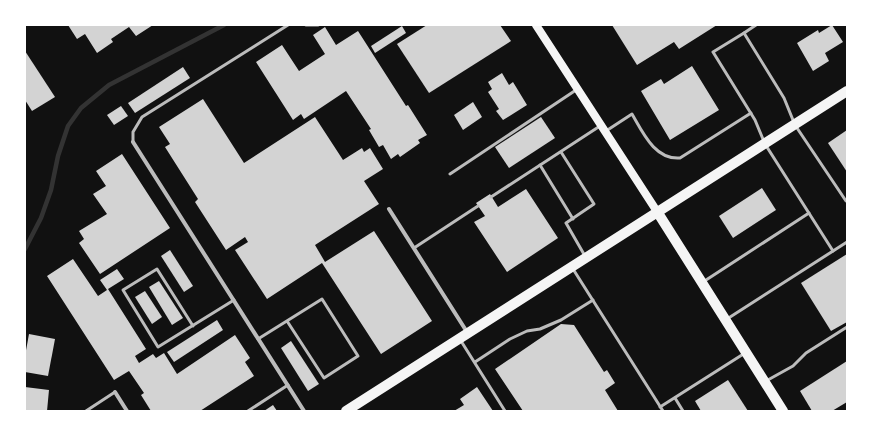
<svg xmlns="http://www.w3.org/2000/svg" width="872" height="436" viewBox="0 0 872 436" font-family="'IBM Plex Serif',serif">
<rect width="100%" height="100%" fill="#111"/>
<g fill="none" stroke-linecap="round" stroke-linejoin="round">
<polyline stroke="#333" stroke-width="4.5" points="25,249 41,218 51,190 58,156 68,126 81,108 109,85 224,25"/>
</g>
<g fill="#d3d3d3">
<polygon points="68,25 153,25 136,36 129,27 111,39 113,42 97,53 85,34 77,39"/>
<polygon points="427,25 500,25 511,41 429,93 397,44"/>
<polygon points="612,25 717,25 679,49 674,42 637,65"/>
<polygon points="832,25 843,42 825,53 829,61 813,71 797,43 818,30 819,33"/>
<polygon points="402,26 406,33 375,53 371,46"/>
<polygon points="325,27 336,45 358,31 406,106 408,105 427,135 418,140 420,143 400,157 398,154 391,159 383,145 379,147 369,130 371,129 346,91 304,119 301,114 293,120 256,62 282,45 299,71 325,54 313,35"/>
<polygon points="25,51 55,97 32,111 25,100"/>
<polygon points="692,66 719,110 670,140 641,91 661,79 664,84"/>
<polygon points="183,67 190,78 135,113 128,103"/>
<polygon points="502,73 509,85 513,82 527,105 503,120 496,111 499,109 488,92 492,89 488,82"/>
<polygon points="203,99 244,163 315,117 343,160 362,148 364,152 370,148 383,169 364,181 379,204 315,245 325,262 374,231 432,321 381,354 322,263 267,299 235,250 248,242 245,237 226,250 195,202 198,199 165,147 170,144 159,127"/>
<polygon points="473,102 482,117 463,130 454,115"/>
<polygon points="121,106 128,116 114,125 107,115"/>
<polygon points="541,117 555,138 509,168 495,147"/>
<polygon points="847,130 847,172 828,143"/>
<polygon points="122,154 170,228 100,274 79,243 84,239 79,231 107,214 93,194 106,186 96,171"/>
<polygon points="762,188 776,210 733,238 719,216"/>
<polygon points="526,189 558,238 507,272 474,222 485,216 476,203 490,194 498,207"/>
<polygon points="170,250 193,286 184,292 161,256"/>
<polygon points="847,254 847,322 831,331 801,283"/>
<polygon points="73,259 98,296 107,290 100,280 117,269 124,279 108,289 146,349 135,356 139,363 153,354 156,358 164,353 177,374 235,335 250,358 245,362 254,376 200,411 151,411 141,395 144,393 129,371 114,380 47,276"/>
<polygon points="159,281 183,318 172,325 149,287"/>
<polygon points="145,291 162,317 152,324 135,297"/>
<polygon points="217,320 223,330 174,362 167,352"/>
<polygon points="561,324 574,325 604,372 607,370 615,383 605,390 618,411 523,411 495,369"/>
<polygon points="29,334 55,339 48,376 25,372 25,356"/>
<polygon points="291,341 319,384 308,391 281,348"/>
<polygon points="847,361 847,402 832,411 812,411 800,391"/>
<polygon points="728,380 748,411 701,411 695,401"/>
<polygon points="25,387 49,390 47,411 25,411"/>
<polygon points="477,387 493,411 454,411 464,405 460,399"/>
<polygon points="273,405 277,411 264,411"/>
</g>
<g fill="none" stroke-linecap="round" stroke-linejoin="round">
<g stroke="#bcbcbc" stroke-width="3">
<polyline points="306,25 318,25"/>
<polyline points="756,25 744,33 784,98 795,125 846,201 847,201"/>
<polyline points="744,33 713,52 755,120 765,144 833,251 847,242"/>
<path d="M606,131L632,114C643,133 655,160 680,158L751,113"/>
<polyline points="133,142 133,132 142,117 288,25"/>
<polyline points="561,152 594,204 566,223 585,256"/>
<polyline points="540,165 573,219"/>
<polyline points="450,174 576,90"/>
<polyline points="491,197 600,126"/>
<polyline points="414,248 478,206"/>
<polyline points="573,269 663,411"/>
<polyline points="703,282 809,213"/>
<polyline points="727,319 833,251"/>
<polyline points="193,326 157,269 123,290 158,347 234,300"/>
<polyline points="258,339 322,299 358,356 324,378 287,321"/>
<polyline points="461,341 505,411"/>
<polyline points="475,362 510,339 527,331 540,329 561,320 593,300"/>
<polyline points="766,381 793,366 806,353 847,327"/>
<polyline points="675,398 683,411"/>
<polyline points="660,407 745,353"/>
<polyline points="86,411 115,392"/>
<polyline points="248,411 288,385"/>
</g>
<g stroke="#bcbcbc" stroke-width="4">
<polyline points="133,142 304,411"/>
<polyline points="389,209 467,332"/>
<polyline points="115,392 127,411"/>
</g>
<polyline stroke="#f5f5f5" stroke-width="8" points="536,25 658,213"/>
<g stroke="#f5f5f5" stroke-width="10">
<polyline points="658,213 783,411"/>
<polyline points="346,411 847,91"/>
</g>
</g>
<rect width="872" height="436" fill="none" stroke="#ffffff" stroke-width="52"/>
</svg>
